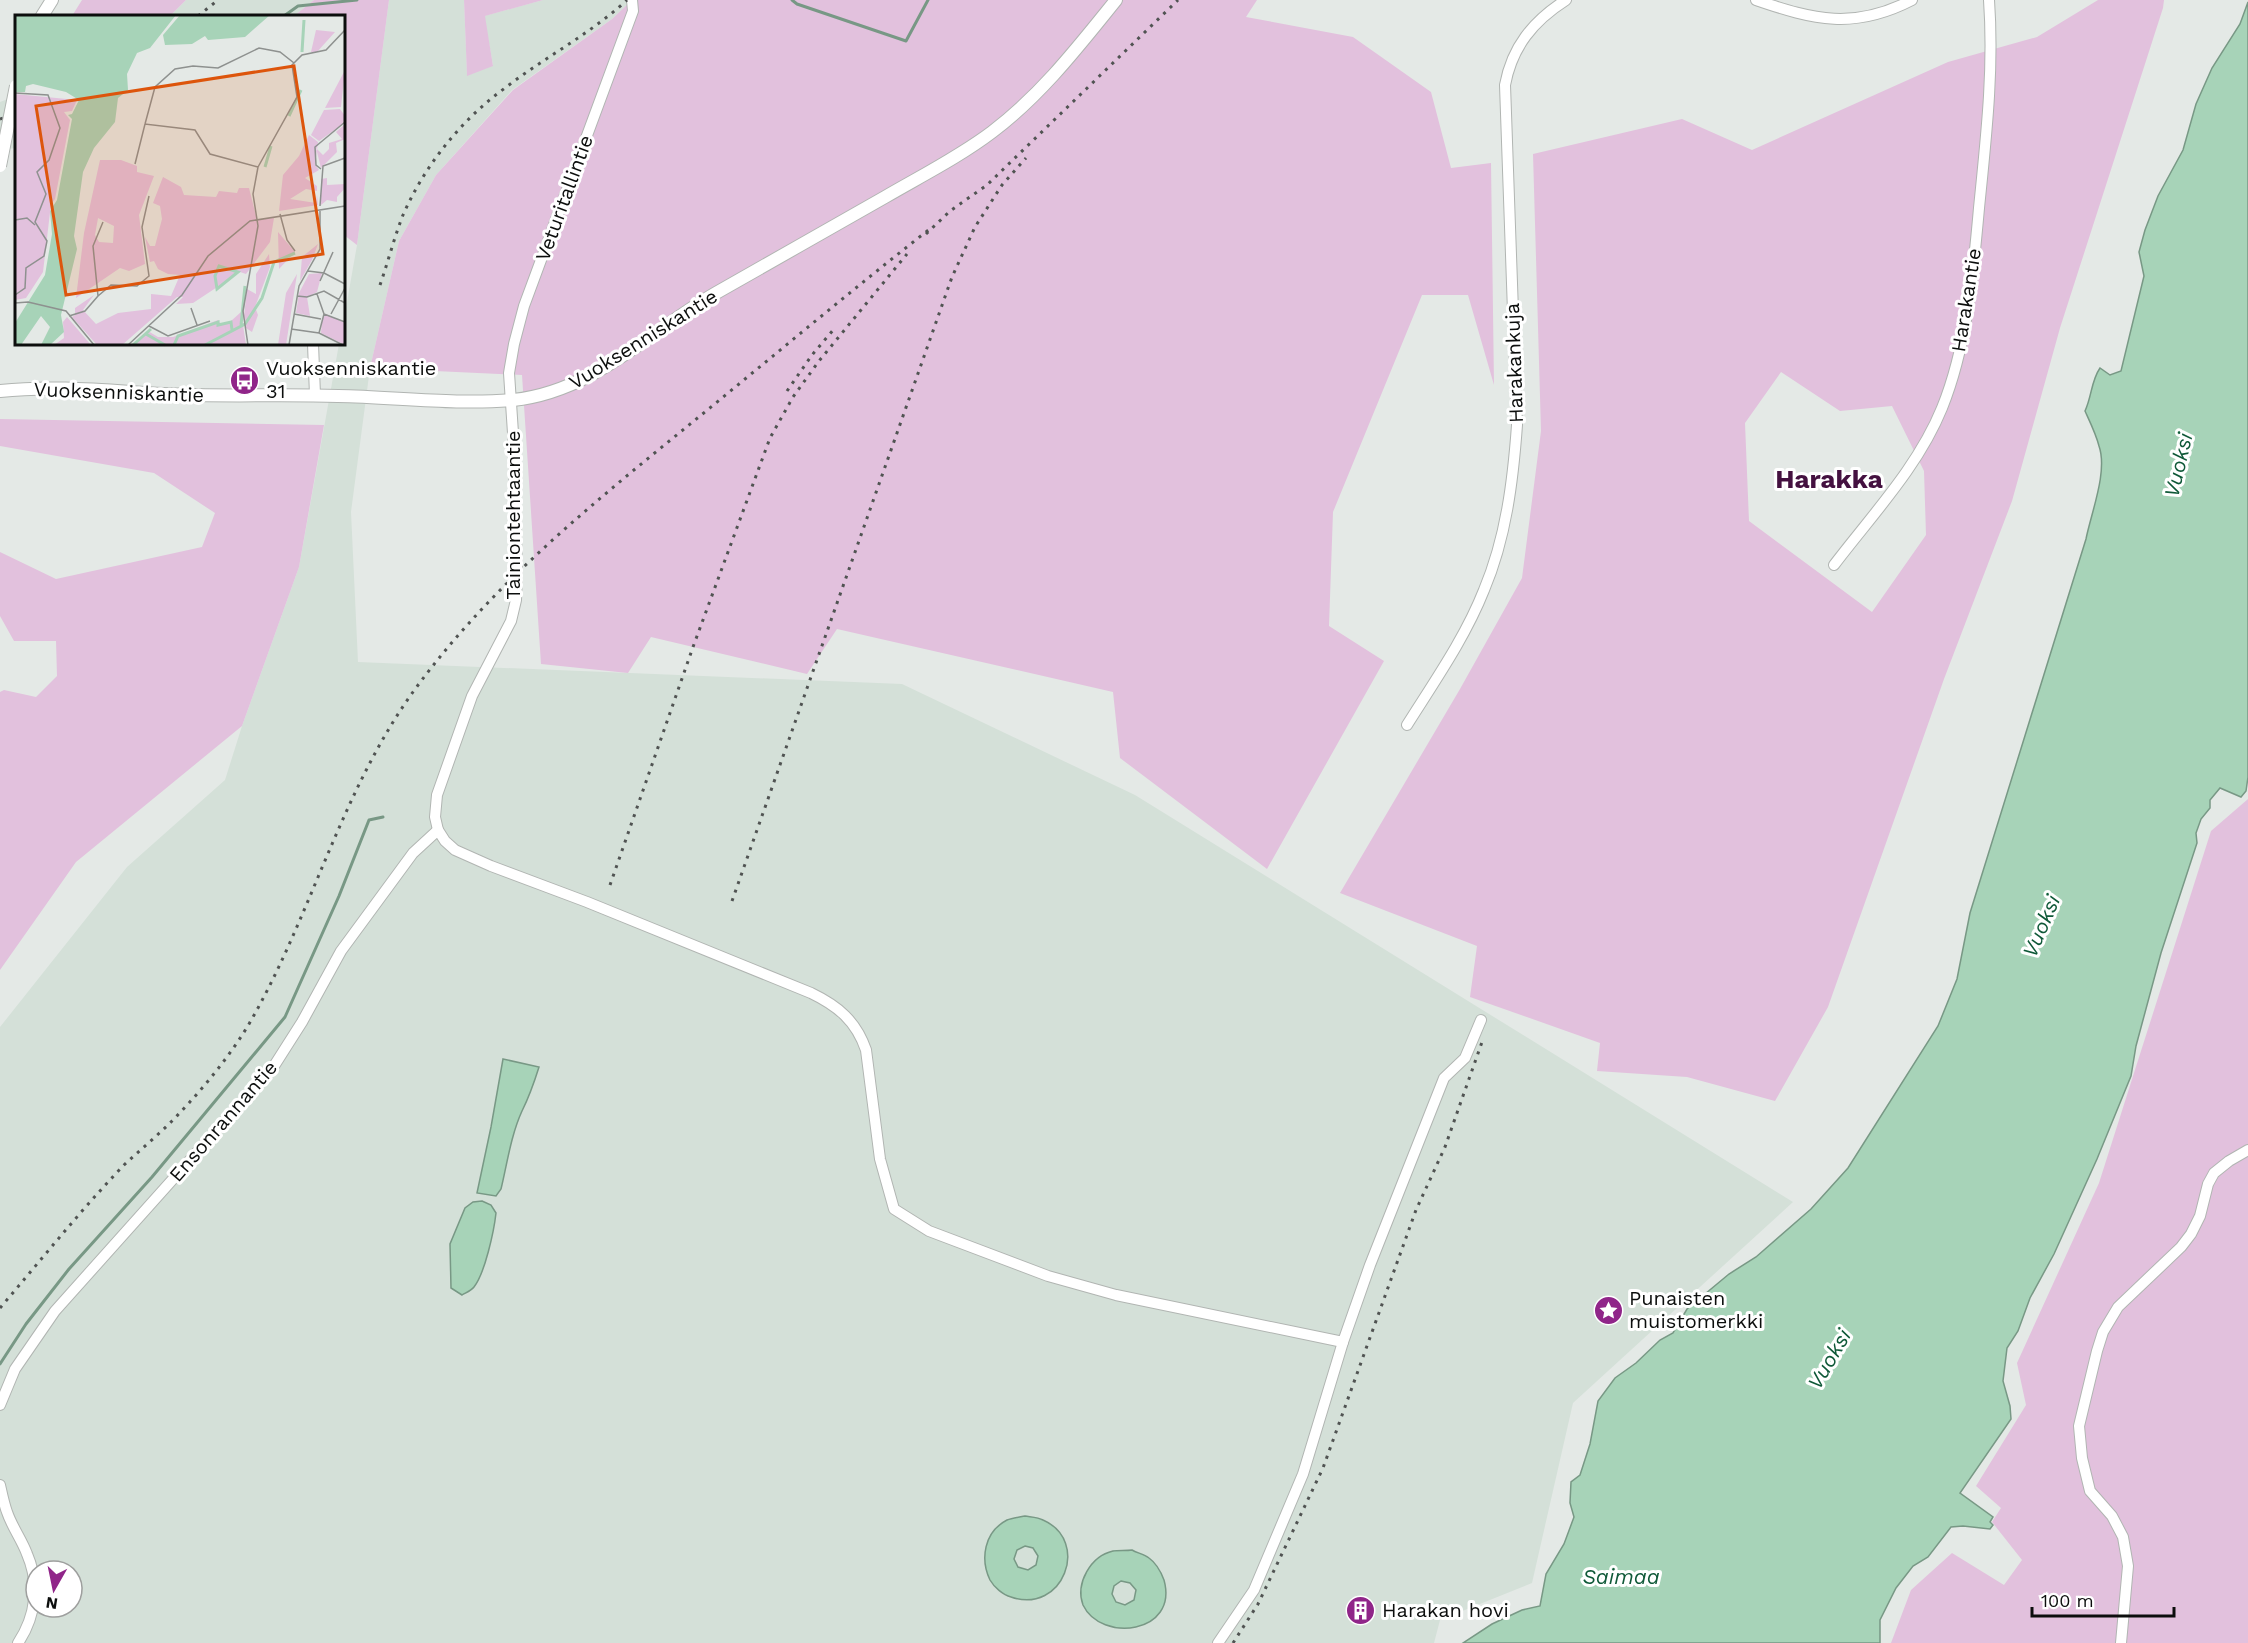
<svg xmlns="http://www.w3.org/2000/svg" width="2248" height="1643" viewBox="0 0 2248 1643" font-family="'Work Sans',sans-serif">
<rect width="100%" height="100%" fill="#e4e9e6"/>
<g fill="#d4e0d8" fill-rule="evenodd">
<polygon points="186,0 314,0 294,16 170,16"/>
<path d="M389,0H464L467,75L493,65L484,16L543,0H632L612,19L512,90L436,175L399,241L370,368L351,512L358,662L902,684L1135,795L1793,1202L1573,1403L1532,1583L1440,1620L1434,1643H0V1027L127,867L225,780L242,726L299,567L339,344H344V319L357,245ZM36,1571H72V1607H36Z"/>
<polygon points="16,96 16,148 0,150 0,102"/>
</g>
<g fill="#e2c1dd" fill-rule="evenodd">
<polygon points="82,0 186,0 170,16 72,16"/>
<polygon points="314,0 389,0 357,245 344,235 344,16 294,16"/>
<polygon points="464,0 543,0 485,16 493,66 467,76"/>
<polygon points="632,0 1257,0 1246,17 1353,37 1431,92 1451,168 1491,163 1494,385 1468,295 1422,295 1333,512 1329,626 1384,661 1267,869 1120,758 1113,692 837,629 807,674 651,637 628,673 541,664 522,375 370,368 399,241 436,175 513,90 612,19"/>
<path d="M2098,0H2164L2163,8L2060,328L2012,501L1944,679L1828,1007L1775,1101L1687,1077L1597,1071L1600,1043L1470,997L1477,946L1340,893L1460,689L1522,578L1541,431L1533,154L1682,119L1752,150L1948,62L2037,37ZM1781,372L1840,411L1892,406L1924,471L1926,535L1872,612L1749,521L1745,423Z"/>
<polygon points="0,419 324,425 299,567 242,726 76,862 0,970 0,692 4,690 36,697 57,676 56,641 14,641 0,616 0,552 56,579 202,547 215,513 154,473 0,446"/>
<polygon points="2248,799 2248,1643 1891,1643 1911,1590 1952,1553 2004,1585 2022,1560 1992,1522 2001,1508 1976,1486 2026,1405 2017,1363 2099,1183 2211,831"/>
</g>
<g fill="#a7d3b8" stroke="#789885" stroke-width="1.5" fill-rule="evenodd">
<path d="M2248,2V777L2246,791L2241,797L2220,788L2210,800V808L2201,819L2196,833L2197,843L2161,953L2136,1046L2131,1076L2097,1159L2054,1254L2030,1298L2018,1331L2007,1348L2003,1381L2010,1406L2011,1419L1960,1493L1993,1517L1990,1522L1993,1525L1990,1529L1963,1526L1951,1527L1928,1557L1913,1566L1896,1588L1880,1620V1643H1463L1492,1624L1522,1610L1540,1606L1546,1574L1564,1544L1574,1517L1570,1503L1571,1482L1580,1475L1590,1444L1598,1401L1615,1378L1636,1363L1660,1340L1673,1333L1687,1309L1729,1274L1756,1257L1811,1209L1848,1168L1938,1026L1957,979L1970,913L2086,539C2091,513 2108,472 2099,446C2096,434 2090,422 2085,411C2092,396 2091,381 2100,368L2110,375L2121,371L2144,276L2139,252L2145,230L2158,196L2183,150L2196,104L2212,68L2240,24Z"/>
<path d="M503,1059L539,1067C534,1083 529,1097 522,1111C511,1135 507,1164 501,1189L496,1196L477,1193L491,1127Z"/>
<path d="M482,1201L491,1205L496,1213C494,1231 485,1273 474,1287C471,1291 465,1293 462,1295L451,1288L450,1244L465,1208L473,1202Z"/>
<path d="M1025,1516C1031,1517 1038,1517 1043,1520C1091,1541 1063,1615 1011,1597C1003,1595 994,1587 990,1580C980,1559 984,1532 1007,1520C1012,1518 1020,1517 1025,1516ZM1025,1546L1033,1548L1038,1556L1036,1565L1028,1570L1018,1567L1014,1559L1017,1550Z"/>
<path d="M1132,1550C1137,1553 1144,1554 1149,1558C1156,1563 1161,1572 1164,1580C1179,1634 1101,1643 1083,1605C1075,1583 1091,1556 1113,1551C1119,1550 1126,1551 1132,1550ZM1121,1581L1130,1583L1136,1590L1134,1600L1125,1605L1116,1602L1112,1594L1114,1586Z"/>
</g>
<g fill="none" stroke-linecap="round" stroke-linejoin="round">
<g stroke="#789885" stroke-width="3">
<polyline points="792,0 797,4 906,41 928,0"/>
<polyline points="284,16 298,6 357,0"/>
<polyline points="0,1364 26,1324 69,1269 152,1177 285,1017 339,896 369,820 383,817"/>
</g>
<defs>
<g id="minor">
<path d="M632,0L633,11L524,306L514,344L509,373L513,433L517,571L516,600L511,621L472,696L437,795L435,817L438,830L445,841L455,850L491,866L587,902L811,993C838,1006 856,1021 866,1050L880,1159L894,1209L929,1231L1048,1276L1116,1295L1343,1342L1370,1265L1444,1078L1465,1058L1481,1020"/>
<path d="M1756,0C1814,20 1854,30 1912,0"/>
<polyline points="313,344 315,395"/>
<path d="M1834,565C1872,515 1918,467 1942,408C1967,346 1973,275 1979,208C1986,138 1994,70 1989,0"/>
<path d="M1407,725C1434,682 1465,638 1484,590C1506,538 1513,481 1517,425L1505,85C1512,47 1533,21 1566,0"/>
<polyline points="0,1405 15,1369 55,1311 274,1066 302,1022 341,951 413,853 438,830"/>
<path d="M0,1485C2,1494 4,1504 7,1512C12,1527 22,1540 27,1554C40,1584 36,1616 18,1643"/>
<polyline points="1218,1643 1254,1590 1303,1474 1343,1342"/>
<polyline points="2121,1643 2128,1566 2123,1537 2112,1516 2090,1491 2082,1458 2079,1426 2097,1351 2103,1332 2118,1307 2181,1247 2191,1234 2200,1216 2208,1184 2214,1173 2229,1161 2248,1150"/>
</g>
<g id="tertiary">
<polyline points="42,16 52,0"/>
<path d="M0,391C54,385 109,391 163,394C221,397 280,394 338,396C395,397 457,405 513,400C593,392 650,331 716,293C772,261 829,229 885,197C921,176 959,157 992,132C1041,95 1078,47 1116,0"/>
</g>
</defs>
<use href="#minor" stroke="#b1b5b2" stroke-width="12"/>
<use href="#tertiary" stroke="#b1b5b2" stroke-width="14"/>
<use href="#minor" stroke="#fff" stroke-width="10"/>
<use href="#tertiary" stroke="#fff" stroke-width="12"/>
<g stroke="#505352" stroke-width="3" stroke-dasharray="3 6" stroke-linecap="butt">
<polyline points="198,16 218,0"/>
<polyline points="0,119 16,114"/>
<polyline points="926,234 950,211 987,185 1178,0"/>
<path d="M380,285C388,262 394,238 403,215C425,165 461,120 505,88C545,57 589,35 627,0"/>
<polyline points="787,391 812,355 834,329"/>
<polyline points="610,885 693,647 770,438 793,397 819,361 907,254"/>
<polyline points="732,901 952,277 975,227 1002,185 1026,158"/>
<path d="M0,1308C41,1260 80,1211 124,1165C140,1150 157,1136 172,1121C201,1091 228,1059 249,1024C311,917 340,794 413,692C491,584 597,500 700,416C777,353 853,289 931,228"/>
<polyline points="1233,1643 1258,1604 1323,1468 1416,1210 1445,1147 1482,1042"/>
</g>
<defs>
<polyline id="tertiary-bridge" points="0,166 16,86"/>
</defs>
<use href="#tertiary-bridge" stroke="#b1b5b2" stroke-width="14" stroke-linecap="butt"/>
<use href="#tertiary-bridge" stroke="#fff" stroke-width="12"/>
</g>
<defs>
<symbol id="bus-disc" viewBox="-11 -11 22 22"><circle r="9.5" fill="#902589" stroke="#fff"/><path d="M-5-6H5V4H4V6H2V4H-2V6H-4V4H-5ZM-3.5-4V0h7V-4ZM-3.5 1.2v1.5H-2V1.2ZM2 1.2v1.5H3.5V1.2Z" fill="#fff"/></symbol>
<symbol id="sight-disc" viewBox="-11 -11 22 22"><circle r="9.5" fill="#902589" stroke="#fff"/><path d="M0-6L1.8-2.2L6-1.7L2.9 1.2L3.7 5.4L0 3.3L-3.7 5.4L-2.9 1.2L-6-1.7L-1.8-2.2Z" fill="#fff"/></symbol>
<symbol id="building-disc" viewBox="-11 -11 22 22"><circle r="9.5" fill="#902589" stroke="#fff"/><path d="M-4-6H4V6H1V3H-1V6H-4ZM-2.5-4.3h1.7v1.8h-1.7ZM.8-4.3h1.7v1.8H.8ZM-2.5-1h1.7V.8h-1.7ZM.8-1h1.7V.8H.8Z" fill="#fff"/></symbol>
</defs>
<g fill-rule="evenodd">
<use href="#bus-disc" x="228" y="364" width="33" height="33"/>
<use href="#sight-disc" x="1592" y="1294" width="33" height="33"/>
<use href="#building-disc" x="1344" y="1594" width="33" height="33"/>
</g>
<g text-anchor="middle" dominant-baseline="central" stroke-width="6" stroke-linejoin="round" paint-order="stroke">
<g font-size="20" fill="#0c0e0d" stroke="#fff">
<text transform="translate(564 198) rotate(-70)">Veturitallintie</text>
<text transform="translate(1966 300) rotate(-81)">Harakantie</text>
<text transform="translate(643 339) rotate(-32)">Vuoksenniskantie</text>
<text transform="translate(1514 363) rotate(-92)">Harakankuja</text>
<text transform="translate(119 392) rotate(2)">Vuoksenniskantie</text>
<text transform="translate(513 515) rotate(-90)">Tainiontehtaantie</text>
<text transform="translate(223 1121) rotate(-49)">Ensonrannantie</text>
</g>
<g font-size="20" fill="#0c0e0d" stroke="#fff" text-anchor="start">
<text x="266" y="368">Vuoksenniskantie<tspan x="266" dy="23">31</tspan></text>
<text x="1629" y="1298">Punaisten<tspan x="1629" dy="23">muistomerkki</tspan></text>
<text x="1382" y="1610">Harakan hovi</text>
</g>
<g font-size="21" font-style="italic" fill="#0f5938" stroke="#fff">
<text transform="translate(2178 465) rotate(-77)">Vuoksi</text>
<text transform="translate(2041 926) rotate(-67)">Vuoksi</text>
<text transform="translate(1829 1359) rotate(-60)">Vuoksi</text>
<text x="1621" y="1576">Saimaa</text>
</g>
<g font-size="26" font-weight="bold" fill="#441140" stroke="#fff">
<text x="1829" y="479">Harakka</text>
</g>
</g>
<g transform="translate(15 15)">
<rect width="330" height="330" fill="#e4e9e6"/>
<path d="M301,15L320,17L302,37H296ZM330,55L326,92L310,93ZM0,79L62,85L57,96L49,97L55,105L40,184L36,189L28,257L11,283L0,285ZM325,94L330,101L328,109L304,126L296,120L309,95ZM330,109V124L321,128L322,137L306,153L301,133L308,140L314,134V128L327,124L321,117ZM294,120L303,127L300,150L304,155L290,163L302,171V176L291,174L275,184L301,188L302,180L303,190L264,196L268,160L284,141ZM85,145H106L122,151V157L139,161L124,200L130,249L114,256L105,253L61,283L69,218ZM83,203L99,211L98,228L84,227L80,220ZM148,162L166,172L169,180L201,182L204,176L222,178L224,173H234L242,205L259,203L255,227L231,259L225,257L178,288L161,289L168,282H162L107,330H82L57,302L60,300V293L79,280L68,295L81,309L103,298L136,294V279L156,281L165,260L153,259L143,254L139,246L135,247L130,222L135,231H140L147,204L145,191L138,188ZM312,163V170L330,169V173L322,182V187L312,185L306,190V164ZM263,217L280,237L264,254ZM303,229L297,245L285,266L287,242ZM254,239L255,252L240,292L243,300L237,317L231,313L229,301L232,274L241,279V259ZM307,258L302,277L292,282L295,301L281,298L284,278L294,259ZM282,259L271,330H263L271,278ZM226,297L231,330H118L133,316L143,322H158L203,305L206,309L216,306ZM311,299L330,308V330L306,318L307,305ZM52,302L76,330H39L49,323L48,307Z" fill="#e2c1dd" fill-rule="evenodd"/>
<path d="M0,0H161L135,33L122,38L112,59L113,75L103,83L100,107L79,133L68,157L59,221L62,234L46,300L49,317L35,330H26L35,312L26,301L6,330H0V308L30,260L37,219L35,196L42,185L57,104L53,100L57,99L64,85L51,77L18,69L11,71L10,77H0ZM165,0H255L230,22L193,25L190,21L177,29L150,30L148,20Z" fill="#a7d3b8"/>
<path fill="none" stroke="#a7d3b8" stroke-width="3" d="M287,37L289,5M274,101L286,75M250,152L256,131M204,251L223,257L202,274L200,261ZM226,310L230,271M131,319L150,330M118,330L136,314M159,330L163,321L203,307V310L216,307L217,315M190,330L230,309L247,283L259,247L280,238"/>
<path fill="none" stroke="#8e918f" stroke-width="1.5" d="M0,78L33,80L45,113L34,145L22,157L31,179L20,207L32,226L29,241L11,253L10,273L0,280M130,109L140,72L160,54L178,51L203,53L244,33L265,37L279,48M120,149L130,109L180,115L195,139L243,152M243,152L282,82L277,50L287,40L311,35L330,15M306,154L301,150L300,132L330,107M305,191L308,151L330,143M265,199L272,225L280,236M0,205L12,203L20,210M293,256L309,258L330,269M305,266L318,237M302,279L309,299M83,281L96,270L122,271L134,261L127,212L134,181M282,281L292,282L309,276L330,288M0,288L13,287L51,296L79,330M176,293L182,310M279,299L306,304M316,299L330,273M54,301L70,296L83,281L78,231L88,207M134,311L153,321L195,306M276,314L304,318L328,330M304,318L309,299L330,307M113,330L167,280L193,241L235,206L330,191M233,330L228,296L243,211L238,179L243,152M274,330L284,271L305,234V196"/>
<path fill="#dd550c" fill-opacity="0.15" stroke="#dd550c" stroke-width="3" d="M279,51L308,239L51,280L21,91Z"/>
<rect width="330" height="330" fill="none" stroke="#0c0e0d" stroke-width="3"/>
</g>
<g transform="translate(54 1589) rotate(189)"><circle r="28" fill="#ffffff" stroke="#9e9f9e" stroke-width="1.5"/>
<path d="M0-4.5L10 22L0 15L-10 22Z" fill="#902589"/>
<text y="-9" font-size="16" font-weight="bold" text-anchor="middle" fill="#0c0e0d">N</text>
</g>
<path d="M2032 1607v9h142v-9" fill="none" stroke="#0c0e0d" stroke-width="3"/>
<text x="2041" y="1607" font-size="18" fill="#0c0e0d" stroke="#ffffff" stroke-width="4.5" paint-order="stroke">100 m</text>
</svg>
